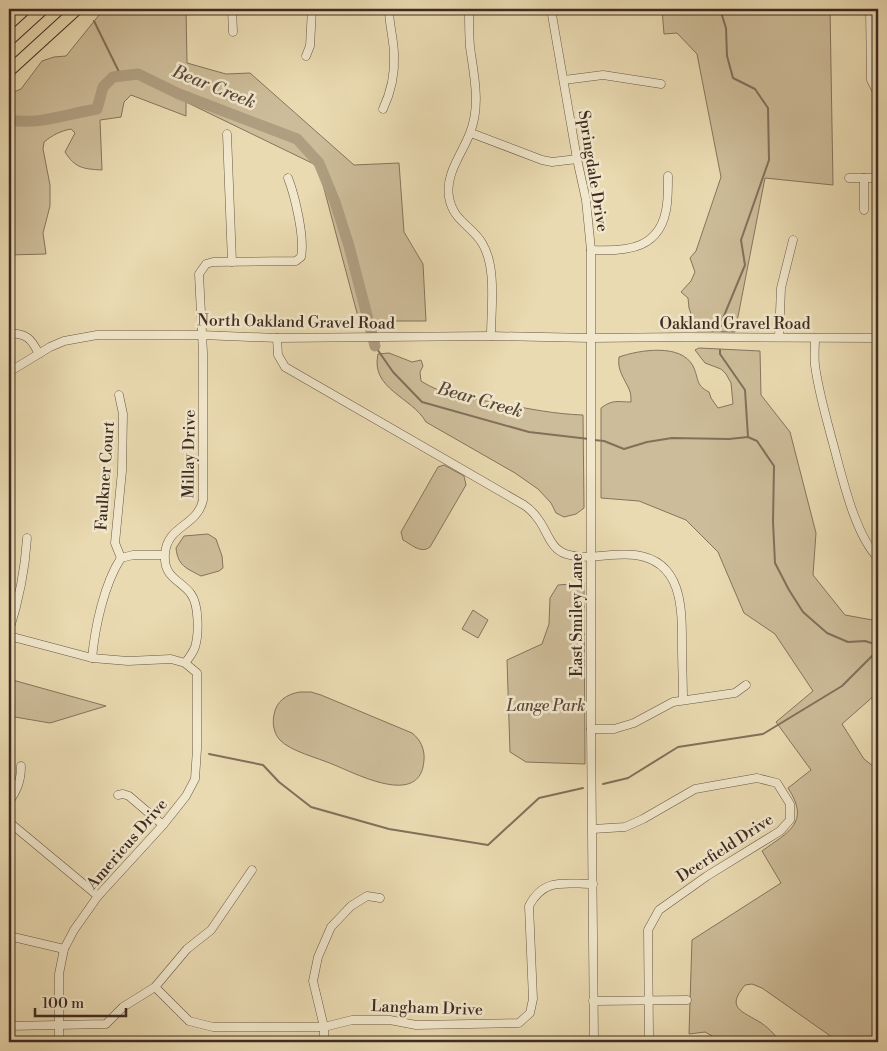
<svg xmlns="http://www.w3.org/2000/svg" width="887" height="1051" viewBox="0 0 887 1051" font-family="'Libre Bodoni',serif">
<rect width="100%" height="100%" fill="#eadab1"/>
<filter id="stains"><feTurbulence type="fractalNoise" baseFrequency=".004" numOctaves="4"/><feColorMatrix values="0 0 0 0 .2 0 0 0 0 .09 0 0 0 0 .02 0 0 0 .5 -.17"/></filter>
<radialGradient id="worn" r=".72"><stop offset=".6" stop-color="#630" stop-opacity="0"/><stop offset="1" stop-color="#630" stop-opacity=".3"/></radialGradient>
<g fill="#cdbc99" stroke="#85745d">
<path d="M104,9H186L187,63L226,74L250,73L354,165L399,163L404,232L423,264L426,321H384L379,328H361L318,166L186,102V116L131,95L124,102L121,117L100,120L102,170C83,169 75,168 65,152L75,133L71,129C60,131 53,135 44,142L43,149L50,185V206L43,233L46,254L9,255V94L21,89L42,61L54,57L66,56Z"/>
<polygon points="662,9 830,9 833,185 765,178 735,332 697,331 689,308 688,298 681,292 691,281 695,272 690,258 696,251 721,177 697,54 677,33 664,34"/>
<path d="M699,348L760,351L761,395L790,432L816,533L813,575L845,615L878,621V694H876L842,724L864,759L878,770V1029L868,1042H839L762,988L752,984L745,985C727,1007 739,1010 758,1021C767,1026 774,1034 781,1042H723L705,1032L689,1034L692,940L781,883L762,851C788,832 811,823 788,788L811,770L776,722L813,691L775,634L744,613L718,552L686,520L639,501L601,498V408C613,399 618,402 631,402C631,398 631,393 629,389C624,378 617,370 619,357C639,350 681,343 693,366C699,378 695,385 709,392L711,398L718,408L733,404L731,383L726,374L721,369L705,363L695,350Z"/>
<path d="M389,353L412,362L421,360L423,366L420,372L421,381C448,398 473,398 503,404C531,409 554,414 583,415L584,508L576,514L564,517L556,513L551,503L538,489L515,473L426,422C412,397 370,389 378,354Z"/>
<path d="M444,465L464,476L466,485L430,547C421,554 412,545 403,540L401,532L438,467Z"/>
<path d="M208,534L216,539L222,556L223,568L219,571L201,576C186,568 178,566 176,548L184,536Z"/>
<polygon points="584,583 585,764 526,762 510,752 507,660 542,644 549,624 550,598 558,585"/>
<polygon points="473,610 488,620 478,638 462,629"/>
<polygon points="9,679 106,706 50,723 9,716"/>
<path d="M300,692H311L321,695L412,733C420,739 425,749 424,760C421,809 355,773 332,764C318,758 290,751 280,740C274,734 272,723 274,715C276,701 287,694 300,692Z"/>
</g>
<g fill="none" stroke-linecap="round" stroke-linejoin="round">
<g stroke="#81705a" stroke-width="2">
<polyline points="720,9 726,28 727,56 733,78 755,89 768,108 769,160 741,240 745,265 721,323 721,327"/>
<polyline points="94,21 121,76"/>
<polyline points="375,346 393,372 422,402 529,432 589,439"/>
<polyline points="720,350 720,354 745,390 748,437"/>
<polyline points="594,440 604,441 624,449 647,442 672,438 729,439 748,437 757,441 774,466 773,522 775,563 789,590 803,612 827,633 848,642 865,641 878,645"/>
<polyline points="209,754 263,765 279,782 311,807 389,829 488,845 539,798 583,788"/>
<polyline points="603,784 628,778 678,747 763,734 842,686 878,650"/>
</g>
<path stroke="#af9e80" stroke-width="11" d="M9,120C42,125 65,114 97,109L103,87L113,77L138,74L179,94L297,139L319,163L335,202L349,246L375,346"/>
<defs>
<g id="minor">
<polyline points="232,9 233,32"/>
<path d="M469,9C469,21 469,34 470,47C474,76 481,105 470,133C462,154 445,174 449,197C453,221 471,225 482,243C497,267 491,308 491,336"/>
<polyline points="551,9 577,159 586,200 591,250 591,729 594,1042"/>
<polyline points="870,9 871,80 877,92"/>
<polyline points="306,56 310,46 312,9"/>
<polyline points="564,80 603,75 661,84"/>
<path d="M383,109C391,92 395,74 394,55C394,40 389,25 389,9"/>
<polyline points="471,133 542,160 552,162 577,159"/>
<polyline points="227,134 232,262"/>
<polyline points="849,178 878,178"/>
<polyline points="864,210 864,178"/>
<path d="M591,250C628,252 662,249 667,204C668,195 668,185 668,176"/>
<polyline points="877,254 878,254"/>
<path d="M9,333C27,334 31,338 39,354"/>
<polyline points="779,337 781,288 793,240"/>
<path d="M277,338L278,355L285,367L524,505C530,509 534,513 538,519C547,530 550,549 566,554C588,561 613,552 635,555C683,561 682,609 682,646C682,664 683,682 683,700"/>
<path d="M815,338C815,346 814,356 815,365C818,389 825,413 831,436C841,471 853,532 878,558"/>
<polyline points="9,372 50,347 64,341 97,335 201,335 277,338 491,336 591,338 685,337 878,338"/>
<polyline points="119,395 123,414 122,471 115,543 121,558"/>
<path d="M9,631C19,600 25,570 27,538"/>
<polyline points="9,636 92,658 128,661 171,659 185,663 197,673 197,749 195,779 186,796 163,825 98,896 74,930 64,949 59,974 59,1042"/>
<path d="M92,658C95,627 104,584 121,558L133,555H164"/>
<path d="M185,663C189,658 193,653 195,647C199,634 199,605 191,594C181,580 163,578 165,554C167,525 197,527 203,500V353L199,274L206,264L213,262L296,261L301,257C305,238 295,196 288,178"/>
<polyline points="591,729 614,729 634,723 673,702 735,693 746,685"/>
<polyline points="118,795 123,794 129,796 163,825"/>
<path d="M9,802C17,790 21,781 21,766"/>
<polyline points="9,822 98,896"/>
<polyline points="593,829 625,827 643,819 695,789 757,778 777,783 790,804 790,820 780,831 707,876 659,910 648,930 649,1035"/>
<polyline points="9,936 64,949"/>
<path d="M155,987L189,1021L213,1027H324L352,1020H390L416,1025L519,1023L530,1013L533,999L529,906C544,877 565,884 593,884"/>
<polyline points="593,1001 687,1000"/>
<polyline points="9,1026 106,1024 123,1007 155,987 187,949 211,930 252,870"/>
<polyline points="324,1042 324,1027 313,981 318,957 331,927 351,906 367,896 380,898"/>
</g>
<g id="highway">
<polyline points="9,40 43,9"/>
<polyline points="9,71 77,9"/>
</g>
</defs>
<use href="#minor" stroke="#685745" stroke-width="9"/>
<use href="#highway" stroke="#3d2b21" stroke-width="13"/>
<use href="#minor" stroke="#f1e7cc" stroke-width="8"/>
<use href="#highway" stroke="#eadab1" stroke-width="11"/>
</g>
<g text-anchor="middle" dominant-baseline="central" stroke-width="5" stroke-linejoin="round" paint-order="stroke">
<g font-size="16" fill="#3d2b21" stroke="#f1e7cc">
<text transform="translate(593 171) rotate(81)">Springdale Drive</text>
<text transform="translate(296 322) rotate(1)">North Oakland Gravel Road</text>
<text x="735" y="324">Oakland Gravel Road</text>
<text transform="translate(189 454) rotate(-89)">Millay Drive</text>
<text transform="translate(105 476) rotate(-86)">Faulkner Court</text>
<text transform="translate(577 615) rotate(-90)">East Smiley Lane</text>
<text transform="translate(127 844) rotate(-49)">Americus Drive</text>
<text transform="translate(725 848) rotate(-33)">Deerfield Drive</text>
<text transform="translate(427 1008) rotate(2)">Langham Drive</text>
</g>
<g font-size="16" font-style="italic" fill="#5a4839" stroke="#f1e7cc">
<text x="546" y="706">Lange Park</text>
</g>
<g font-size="18" font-style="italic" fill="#5a4839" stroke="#f1e7cc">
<text transform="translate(214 87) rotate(22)">Bear Creek</text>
<text transform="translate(480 400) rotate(16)">Bear Creek</text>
</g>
</g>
<rect width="887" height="1051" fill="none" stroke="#eadab1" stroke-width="30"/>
<rect x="10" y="10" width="867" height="1031" fill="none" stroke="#3d2b21" stroke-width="2.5"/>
<rect x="15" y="15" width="857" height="1021" fill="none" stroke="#3d2b21"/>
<path d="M35 1008v8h91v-8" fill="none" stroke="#3d2b21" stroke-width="2.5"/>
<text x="42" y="1008" font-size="15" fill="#3d2b21" stroke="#f1e7cc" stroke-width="4" paint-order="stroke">100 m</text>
<rect width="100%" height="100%" filter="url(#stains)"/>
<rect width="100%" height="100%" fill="url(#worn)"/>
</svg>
